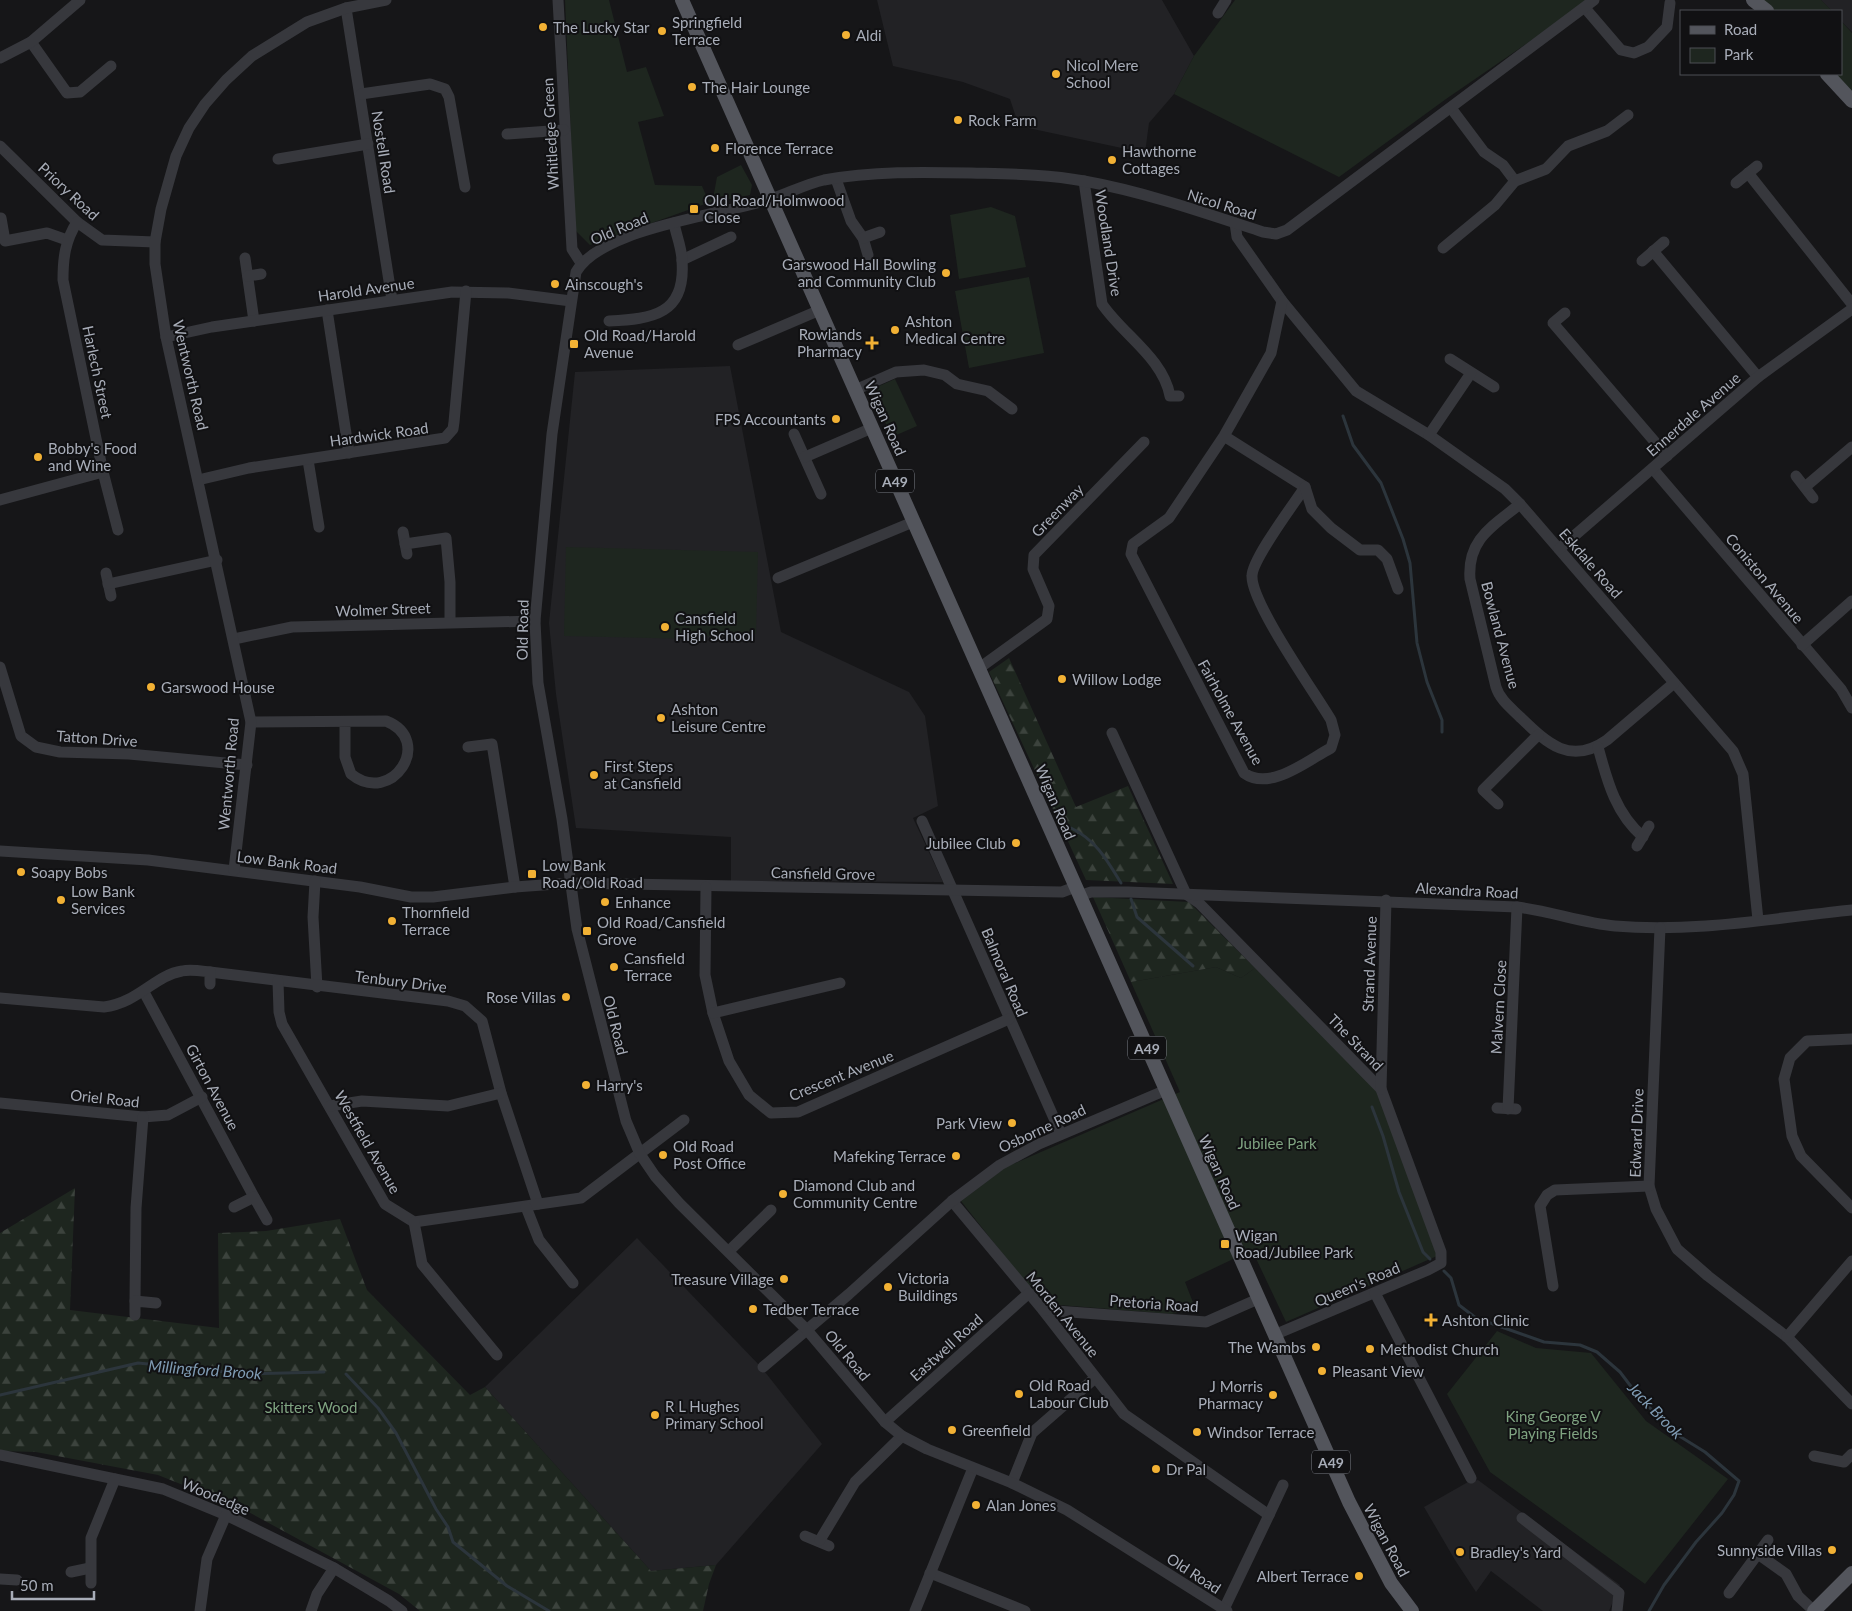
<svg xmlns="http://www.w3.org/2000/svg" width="1852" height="1611" viewBox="0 0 1852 1611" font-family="Lato,sans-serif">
<defs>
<pattern id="forest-firs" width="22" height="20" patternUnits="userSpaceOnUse" patternTransform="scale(1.25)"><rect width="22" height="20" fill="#1e261f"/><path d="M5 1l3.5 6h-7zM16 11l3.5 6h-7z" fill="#3c433d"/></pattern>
</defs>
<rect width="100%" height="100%" fill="#161618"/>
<g fill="#222225">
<polygon points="877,0 1162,0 1194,56 1174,94 1149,123 1145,153 1019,126 1010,99 963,82 893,66"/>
<polygon points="1821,0 1852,0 1852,32 1841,21 1841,11 1832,11"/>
<polygon points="730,366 781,632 909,692 925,716 938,806 913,818 943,882 731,881 731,837 576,828 556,694 549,623 575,372"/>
<polygon points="637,1238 761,1367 822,1444 716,1565 651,1571 485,1387"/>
<polygon points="1478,1480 1620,1585 1609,1611 1543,1611 1491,1571 1476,1592 1455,1560 1424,1507 1468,1482"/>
</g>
<g fill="#1e261f">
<polygon points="565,0 609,0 627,72 646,67 664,116 638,122 655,185 702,186 708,200 713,199 717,177 741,165 752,185 750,195 705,204 590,245 575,230"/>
<polygon points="1235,0 1590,0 1446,99 1339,177 1174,94 1194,56"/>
<polygon points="1758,0 1821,0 1832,11 1769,11"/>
<polygon points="1841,21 1852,33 1852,95 1831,74 1841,74"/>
<polygon points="991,207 1015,216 1026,267 959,279 950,215"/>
<polygon points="1029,277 1044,353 969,368 955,291"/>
<polygon points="895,379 917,426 892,437 870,390"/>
<polygon points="566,547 758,552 756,634 746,634 746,637 706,636 705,633 695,633 695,639 564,636"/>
<polygon points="1216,967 1241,978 1255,968 1382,1093 1437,1256 1286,1322 1252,1250 1185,1282 1196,1310 1171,1314 1047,1304 1031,1290 961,1201 1006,1167 1180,1092 1131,982"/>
<polygon points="1497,1331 1536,1348 1591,1353 1646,1421 1728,1479 1645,1584 1490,1472 1447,1394"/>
</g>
<g fill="url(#forest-firs)">
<polygon points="1009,658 1076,807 1128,786 1173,884 1086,880 989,672"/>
<polygon points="1093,897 1189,902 1255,968 1241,978 1216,967 1131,982"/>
<polygon points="75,1188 70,1310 219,1328 218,1233 266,1231 340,1219 367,1290 470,1395 485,1387 651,1571 716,1565 709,1584 703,1611 420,1611 399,1594 243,1509 158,1475 36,1452 0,1451 0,1233"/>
</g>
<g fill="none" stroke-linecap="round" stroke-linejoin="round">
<g stroke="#2c353c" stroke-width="3">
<polyline points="1343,416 1353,445 1381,483 1403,539 1410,563 1417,643 1427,682 1442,720 1442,732"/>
<path d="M1071,828C1096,840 1107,860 1121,883"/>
<polyline points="1131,899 1137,917 1193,966"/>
<polyline points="1372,1107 1383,1136 1399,1192 1423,1252 1430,1259"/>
<polyline points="1444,1271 1451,1278 1459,1305 1476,1318 1544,1342 1580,1345 1597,1352 1620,1372 1639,1397 1676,1434 1705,1452 1739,1481 1734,1495 1722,1513 1696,1542 1664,1585 1649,1611"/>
<polyline points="346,1374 378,1408 396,1433 436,1509 448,1527 453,1542 507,1586 549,1611"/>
<polyline points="0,1395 138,1363 246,1374 324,1372"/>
</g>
<g stroke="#37383d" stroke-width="11">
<polyline points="558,0 572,249 581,263"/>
<polyline points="346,8 392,300"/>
<polyline points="1585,8 1621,50 1634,53 1648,47 1667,27 1670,3"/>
<polyline points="1218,13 1226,0"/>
<polyline points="31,42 67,93 80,92 111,66"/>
<polyline points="0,58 31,42 80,0"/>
<polyline points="361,94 430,84 445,89 449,97 465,187"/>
<polyline points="1451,108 1484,152 1503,165 1515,181"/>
<polyline points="507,134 564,130"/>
<polyline points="0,146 77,222 102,240 155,242"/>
<polyline points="278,159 368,144"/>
<polyline points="1748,173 1852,304"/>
<polyline points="836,179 851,221 863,238 868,255"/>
<path d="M1084,181L1102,304C1123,335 1163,358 1170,396H1179"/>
<polyline points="1736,183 1757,166"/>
<polyline points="1,218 5,241 47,233 67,240"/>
<path d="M77,222C65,241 63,258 63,280L103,472L118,530"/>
<polyline points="1235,223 1237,237 1282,301 1356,391 1429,435 1505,489 1520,504 1733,751 1743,774 1758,920"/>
<polyline points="863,238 880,232"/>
<polyline points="1443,248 1495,205 1515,181 1546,169 1568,146 1607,131 1628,115"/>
<polyline points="1653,251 1758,377"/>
<polyline points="245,258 254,321"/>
<polyline points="682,260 731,237"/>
<polyline points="1642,261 1664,242"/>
<polyline points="248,276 261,274"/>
<polyline points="327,310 349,453"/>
<polyline points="1565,313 1553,323 1667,456"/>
<path d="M609,321C653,319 686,314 682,261C682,248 676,235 674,223"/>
<polyline points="166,337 212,327 452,292 508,293 571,301"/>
<polyline points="738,345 820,310"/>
<polyline points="1450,359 1494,387"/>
<polyline points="855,390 896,372 924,370 945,375 957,384 988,391 1012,409"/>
<polyline points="794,434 821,494"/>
<polyline points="1429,435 1471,373"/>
<path d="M1224,436L1305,487C1294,504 1252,559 1252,576C1251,603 1315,693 1331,720L1335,735L1331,748C1308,760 1270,792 1244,773L1131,554L1133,544L1169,518L1224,436L1271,353L1282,301"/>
<polyline points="805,457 872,428"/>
<polyline points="308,460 319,527"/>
<polyline points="1653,469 1841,689 1852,708"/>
<polyline points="1796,476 1813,498"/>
<polyline points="198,480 249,468 445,438 453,429 454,422 466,291"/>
<polyline points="1305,487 1312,509 1331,528 1360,550 1378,550 1387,559 1398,589"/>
<polyline points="1805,487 1852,447"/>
<polyline points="0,500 103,472"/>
<path d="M1520,504C1493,526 1467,539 1470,579L1496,687C1500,700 1511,708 1520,717C1547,743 1570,766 1607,740L1674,683"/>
<polyline points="403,532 407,554"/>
<polyline points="405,544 446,538 450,582 450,622"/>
<polyline points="1559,549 1758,377 1852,309"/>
<polyline points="106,573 111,596"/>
<polyline points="778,578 913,522"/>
<polyline points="108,584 217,560"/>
<polyline points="234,639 292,627 535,621"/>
<polyline points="1802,645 1852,601"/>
<polyline points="0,667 21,736 36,747 60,752 129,754 247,765"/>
<polyline points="978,669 1047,619 1049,606 1033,569 1034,555 1144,442"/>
<path d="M251,722L386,721C435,740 392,807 351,774L345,757V722"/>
<polyline points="1112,733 1186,894 1199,903 1381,1089 1441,1252 1441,1263 1428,1270 1274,1335"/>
<polyline points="468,747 492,744 515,887"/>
<path d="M1598,747C1607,780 1615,813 1643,837"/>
<polyline points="1498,804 1483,790 1538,735"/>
<polyline points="922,821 1061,1134"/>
<polyline points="1637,846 1649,826"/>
<polyline points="0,851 148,860 360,887 411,897 433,897 515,887 570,883 1062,892 1075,887"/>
<polyline points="234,870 251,722 166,337 155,264 155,242 161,209 176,156 189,128 205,104 226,80 252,56 307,22 346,8 386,0"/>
<polyline points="315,881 313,917 317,987"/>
<polyline points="706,887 705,975 713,1013 729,1061 749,1095 771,1113 798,1112 1009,1019"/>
<path d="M1079,896L1091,892H1128L1517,907C1550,911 1583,923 1615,926C1693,933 1774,918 1852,910"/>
<polyline points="1660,928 1649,1186 1656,1209 1677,1249 1708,1276 1787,1337 1852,1404"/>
<polyline points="210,972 448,1001 465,1006 482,1021 501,1093 538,1204"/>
<polyline points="278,981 279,1012 282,1024 385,1204 414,1222 581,1198 684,1120"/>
<polyline points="144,992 254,1197"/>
<path d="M0,998L104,1007C138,1003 155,975 182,971C191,969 201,971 210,972V984"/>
<polyline points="713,1013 840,983"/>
<polyline points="1852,1039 1807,1041 1790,1058 1784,1079 1792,1136 1801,1156 1852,1208"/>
<polyline points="1381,1089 1386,900"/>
<polyline points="0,1103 143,1117 168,1115 202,1097"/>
<polyline points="330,1106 362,1101 448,1106 501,1093"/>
<polyline points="1497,1108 1516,1109"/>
<polyline points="1508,1109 1517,907"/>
<polyline points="952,1201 1043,1310 1124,1414 1269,1515 1224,1609"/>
<polyline points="234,1207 254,1197 267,1220"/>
<polyline points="526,1207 539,1240 573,1283"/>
<polyline points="414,1222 422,1264 497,1355"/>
<polyline points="729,1251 771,1210"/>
<polyline points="1553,1286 1540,1206 1547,1195 1555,1190 1649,1186"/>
<polyline points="1375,1293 1471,1478"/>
<polyline points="135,1301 136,1208 143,1117"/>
<polyline points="1043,1310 1206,1322 1258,1299"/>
<polyline points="135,1315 135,1301 156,1303"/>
<polyline points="1787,1337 1852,1261"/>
<polyline points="763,1367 849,1294 952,1201 1000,1165 1039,1144 1166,1090"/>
<polyline points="885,1422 1028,1294"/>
<polyline points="0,1455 163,1489 226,1515 334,1568 389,1601 402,1611"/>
<polyline points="1814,1456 1844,1462 1852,1454"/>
<polyline points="1012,1483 1032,1433 1095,1378"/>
<polyline points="1269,1515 1283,1485"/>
<polyline points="1522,1518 1619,1593 1617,1611"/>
<polyline points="805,1536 829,1546"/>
<polyline points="820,1540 855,1482 902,1436"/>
<polyline points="1758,1554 1786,1574 1798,1596 1814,1611"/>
<polyline points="71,1572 90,1568"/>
<polyline points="930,1573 1025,1611"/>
<polyline points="0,1579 17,1580"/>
<polyline points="91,1583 91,1538 115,1479"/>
<polyline points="1729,1593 1768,1540"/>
<polyline points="200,1611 207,1559 226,1515"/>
<polyline points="311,1611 317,1594 334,1568"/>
<polyline points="915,1611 973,1468"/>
<path d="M1227,1611L1067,1510L1012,1483L927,1449L902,1436L885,1422L807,1330L679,1203L655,1176L640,1154L626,1121L577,929L562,819L538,683L535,621L552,434L576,272C596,238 669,224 705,215C727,210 749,206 771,199C789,193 806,184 824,180C872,171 923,172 971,173C1009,174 1047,174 1084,181C1145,192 1205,213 1263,232L1276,234L1287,230L1594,0"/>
</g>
<g stroke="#53555c" stroke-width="14">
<polyline points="682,0 1349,1502 1391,1583 1412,1611"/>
<polyline points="1753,0 1767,11"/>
<polyline points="1827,74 1852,101"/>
<polyline points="1814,1611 1852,1573"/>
</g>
</g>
<g fill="#f2b134" stroke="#111113" stroke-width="2">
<circle cx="543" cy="27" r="5"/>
<circle cx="662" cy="31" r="5"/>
<circle cx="846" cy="35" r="5"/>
<circle cx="1056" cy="74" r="5"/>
<circle cx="692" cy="87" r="5"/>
<circle cx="958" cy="120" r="5"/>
<circle cx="715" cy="148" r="5"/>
<circle cx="1112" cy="160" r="5"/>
<rect x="689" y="204" width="10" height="10" rx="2.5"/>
<circle cx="946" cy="273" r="5"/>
<circle cx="555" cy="284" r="5"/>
<circle cx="895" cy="330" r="5"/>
<path d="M869.5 335.5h5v5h5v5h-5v5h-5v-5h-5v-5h5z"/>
<rect x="569" y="339" width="10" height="10" rx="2.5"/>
<circle cx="836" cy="419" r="5"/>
<circle cx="38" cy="457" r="5"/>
<circle cx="665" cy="627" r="5"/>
<circle cx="1062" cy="679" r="5"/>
<circle cx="151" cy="687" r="5"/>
<circle cx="661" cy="718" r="5"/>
<circle cx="594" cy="775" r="5"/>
<circle cx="1016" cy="843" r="5"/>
<circle cx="21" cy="872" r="5"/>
<rect x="527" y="869" width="10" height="10" rx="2.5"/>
<circle cx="61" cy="900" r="5"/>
<circle cx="605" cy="902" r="5"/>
<circle cx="392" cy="921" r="5"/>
<rect x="582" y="926" width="10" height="10" rx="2.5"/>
<circle cx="614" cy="967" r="5"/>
<circle cx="566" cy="997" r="5"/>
<circle cx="586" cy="1085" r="5"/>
<circle cx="1012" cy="1123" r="5"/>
<circle cx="663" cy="1155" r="5"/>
<circle cx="956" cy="1156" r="5"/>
<circle cx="783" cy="1194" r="5"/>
<rect x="1220" y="1239" width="10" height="10" rx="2.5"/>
<circle cx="784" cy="1279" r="5"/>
<circle cx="888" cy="1287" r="5"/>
<circle cx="753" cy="1309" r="5"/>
<path d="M1428.5 1312.5h5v5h5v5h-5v5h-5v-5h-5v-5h5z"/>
<circle cx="1316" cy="1347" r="5"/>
<circle cx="1370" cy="1349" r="5"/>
<circle cx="1322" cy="1371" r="5"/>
<circle cx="1019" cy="1394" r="5"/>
<circle cx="1273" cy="1395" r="5"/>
<circle cx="655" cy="1415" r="5"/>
<circle cx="952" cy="1430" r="5"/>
<circle cx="1197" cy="1432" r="5"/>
<circle cx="1156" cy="1469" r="5"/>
<circle cx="976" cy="1505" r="5"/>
<circle cx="1832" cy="1550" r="5"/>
<circle cx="1460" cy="1552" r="5"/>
<circle cx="1359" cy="1576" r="5"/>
</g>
<g text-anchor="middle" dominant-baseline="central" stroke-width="4" stroke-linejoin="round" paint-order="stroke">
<g fill="#111113" stroke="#7b7e86" stroke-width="1">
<rect x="876" y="469.5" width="38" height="23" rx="4"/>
<rect x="1128" y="1036.5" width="38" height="23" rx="4"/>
<rect x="1312" y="1450.5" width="38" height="23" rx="4"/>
</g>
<g font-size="14" font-weight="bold" fill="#a8adb8">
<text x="895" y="481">A49</text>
<text x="1147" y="1048">A49</text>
<text x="1331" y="1462">A49</text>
</g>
<g font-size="15" fill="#a8adb8" stroke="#111113" text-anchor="start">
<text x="672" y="22">Springfield<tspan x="672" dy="17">Terrace</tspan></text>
<text x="553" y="27">The Lucky Star</text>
<text x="856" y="35">Aldi</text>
<text x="1066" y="65">Nicol Mere<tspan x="1066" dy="17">School</tspan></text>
<text x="702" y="87">The Hair Lounge</text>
<text x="968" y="120">Rock Farm</text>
<text x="725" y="148">Florence Terrace</text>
<text x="1122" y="151">Hawthorne<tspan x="1122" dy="17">Cottages</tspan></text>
<text x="704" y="200">Old Road/Holmwood<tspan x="704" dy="17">Close</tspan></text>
<text x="936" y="264" text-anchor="end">Garswood Hall Bowling<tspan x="936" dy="17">and Community Club</tspan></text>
<text x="565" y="284">Ainscough's</text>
<text x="905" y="321">Ashton<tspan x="905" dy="17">Medical Centre</tspan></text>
<text x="862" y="334" text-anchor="end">Rowlands<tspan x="862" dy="17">Pharmacy</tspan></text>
<text x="584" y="335">Old Road/Harold<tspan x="584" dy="17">Avenue</tspan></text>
<text x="826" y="419" text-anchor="end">FPS Accountants</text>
<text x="48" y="448">Bobby's Food<tspan x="48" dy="17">and Wine</tspan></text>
<text x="675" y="618">Cansfield<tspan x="675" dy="17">High School</tspan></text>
<text x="1072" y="679">Willow Lodge</text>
<text x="161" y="687">Garswood House</text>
<text x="671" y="709">Ashton<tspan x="671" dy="17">Leisure Centre</tspan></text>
<text x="604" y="766">First Steps<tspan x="604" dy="17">at Cansfield</tspan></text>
<text x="1006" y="843" text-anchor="end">Jubilee Club</text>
<text x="542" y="865">Low Bank<tspan x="542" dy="17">Road/Old Road</tspan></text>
<text x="31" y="872">Soapy Bobs</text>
<text x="71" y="891">Low Bank<tspan x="71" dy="17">Services</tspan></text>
<text x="615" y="902">Enhance</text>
<text x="402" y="912">Thornfield<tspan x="402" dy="17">Terrace</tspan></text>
<text x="597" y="922">Old Road/Cansfield<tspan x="597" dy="17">Grove</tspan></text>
<text x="624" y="958">Cansfield<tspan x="624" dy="17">Terrace</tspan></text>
<text x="556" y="997" text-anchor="end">Rose Villas</text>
<text x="596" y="1085">Harry's</text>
<text x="1002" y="1123" text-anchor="end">Park View</text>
<text x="673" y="1146">Old Road<tspan x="673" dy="17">Post Office</tspan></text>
<text x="946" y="1156" text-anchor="end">Mafeking Terrace</text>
<text x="793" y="1185">Diamond Club and<tspan x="793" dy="17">Community Centre</tspan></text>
<text x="1235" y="1235">Wigan<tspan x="1235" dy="17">Road/Jubilee Park</tspan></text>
<text x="898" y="1278">Victoria<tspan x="898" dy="17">Buildings</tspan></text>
<text x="774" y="1279" text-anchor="end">Treasure Village</text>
<text x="763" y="1309">Tedber Terrace</text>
<text x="1442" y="1320">Ashton Clinic</text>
<text x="1306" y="1347" text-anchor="end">The Wambs</text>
<text x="1380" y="1349">Methodist Church</text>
<text x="1332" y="1371">Pleasant View</text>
<text x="1029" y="1385">Old Road<tspan x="1029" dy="17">Labour Club</tspan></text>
<text x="1263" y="1386" text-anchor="end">J Morris<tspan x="1263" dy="17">Pharmacy</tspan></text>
<text x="665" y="1406">R L Hughes<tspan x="665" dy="17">Primary School</tspan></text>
<text x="962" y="1430">Greenfield</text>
<text x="1207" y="1432">Windsor Terrace</text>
<text x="1166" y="1469">Dr Pal</text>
<text x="986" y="1505">Alan Jones</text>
<text x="1822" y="1550" text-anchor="end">Sunnyside Villas</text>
<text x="1470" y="1552">Bradley's Yard</text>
<text x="1349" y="1576" text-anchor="end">Albert Terrace</text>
</g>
<g font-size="15" fill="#a8adb8" stroke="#111113">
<text transform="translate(550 134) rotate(-93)">Whitledge Green</text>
<text transform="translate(384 152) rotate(81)">Nostell Road</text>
<text transform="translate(69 191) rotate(43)">Priory Road</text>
<text transform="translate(1222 204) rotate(17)">Nicol Road</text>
<text transform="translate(619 228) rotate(-23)">Old Road</text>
<text transform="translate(1109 243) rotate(81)">Woodland Drive</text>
<text transform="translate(366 289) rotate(-8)">Harold Avenue</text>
<text transform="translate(98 372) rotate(78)">Harlech Street</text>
<text transform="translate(191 375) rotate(77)">Wentworth Road</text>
<text transform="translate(1693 414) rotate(-41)">Ennerdale Avenue</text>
<text transform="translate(886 418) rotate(66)">Wigan Road</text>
<text transform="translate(379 434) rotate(-8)">Hardwick Road</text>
<text transform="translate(1057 510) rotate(-46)">Greenway</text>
<text transform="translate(1591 563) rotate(49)">Eskdale Road</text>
<text transform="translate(1765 578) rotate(50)">Coniston Avenue</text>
<text transform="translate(383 609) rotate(-2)">Wolmer Street</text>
<text transform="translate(522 630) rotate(-89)">Old Road</text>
<text transform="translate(1501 635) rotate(75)">Bowland Avenue</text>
<text transform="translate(1231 712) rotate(61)">Fairholme Avenue</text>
<text transform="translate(97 738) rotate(4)">Tatton Drive</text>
<text transform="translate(228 774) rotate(-85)">Wentworth Road</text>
<text transform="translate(1056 802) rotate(67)">Wigan Road</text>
<text transform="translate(287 862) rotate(7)">Low Bank Road</text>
<text transform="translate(823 873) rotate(1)">Cansfield Grove</text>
<text transform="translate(1467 890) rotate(3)">Alexandra Road</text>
<text transform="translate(1369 964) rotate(-88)">Strand Avenue</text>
<text transform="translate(1005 972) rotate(67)">Balmoral Road</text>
<text transform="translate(401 981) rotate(7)">Tenbury Drive</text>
<text transform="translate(1498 1007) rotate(-87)">Malvern Close</text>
<text transform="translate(616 1025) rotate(76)">Old Road</text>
<text transform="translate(1356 1042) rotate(46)">The Strand</text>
<text transform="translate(841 1075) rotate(-22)">Crescent Avenue</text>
<text transform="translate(213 1087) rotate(62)">Girton Avenue</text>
<text transform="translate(105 1098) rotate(6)">Oriel Road</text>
<text transform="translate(1042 1128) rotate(-25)">Osborne Road</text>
<text transform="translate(1636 1133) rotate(-88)">Edward Drive</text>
<text transform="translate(368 1142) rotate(60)">Westfield Avenue</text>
<text transform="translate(1220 1172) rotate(66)">Wigan Road</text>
<text transform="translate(1357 1284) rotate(-23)">Queen's Road</text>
<text transform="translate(1154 1303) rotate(4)">Pretoria Road</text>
<text transform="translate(1063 1314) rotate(51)">Morden Avenue</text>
<text transform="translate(946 1347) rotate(-42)">Eastwell Road</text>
<text transform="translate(848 1355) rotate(50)">Old Road</text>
<text transform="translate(216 1496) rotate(23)">Woodedge</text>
<text transform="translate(1387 1540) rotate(62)">Wigan Road</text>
<text transform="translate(1194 1573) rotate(33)">Old Road</text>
</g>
<g font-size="15" fill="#7fa381" stroke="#111113">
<text x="1277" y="1143">Jubilee Park</text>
<text x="311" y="1407">Skitters Wood</text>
<text x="1553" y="1416">King George V<tspan x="1553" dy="17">Playing Fields</tspan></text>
</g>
<g font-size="16" font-style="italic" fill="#7f9bb3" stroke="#111113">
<text transform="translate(205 1369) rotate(4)">Millingford Brook</text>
<text transform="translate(1656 1410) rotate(46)">Jack Brook</text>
</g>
</g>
<rect x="1680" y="10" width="162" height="65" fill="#111113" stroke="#4d4f55"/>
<rect x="1690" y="26" width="25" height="8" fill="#53555c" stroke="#4d4f55"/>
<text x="1724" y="35" font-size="15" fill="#a8adb8">Road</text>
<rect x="1690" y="48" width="25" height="15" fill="#1e261f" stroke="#4d4f55"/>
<text x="1724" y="60" font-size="15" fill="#a8adb8">Park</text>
<path d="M12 1591v8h82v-8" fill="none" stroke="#a8adb8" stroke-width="2.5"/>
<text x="20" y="1591" font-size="15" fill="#a8adb8" stroke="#111113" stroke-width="4" paint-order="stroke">50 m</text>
</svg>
